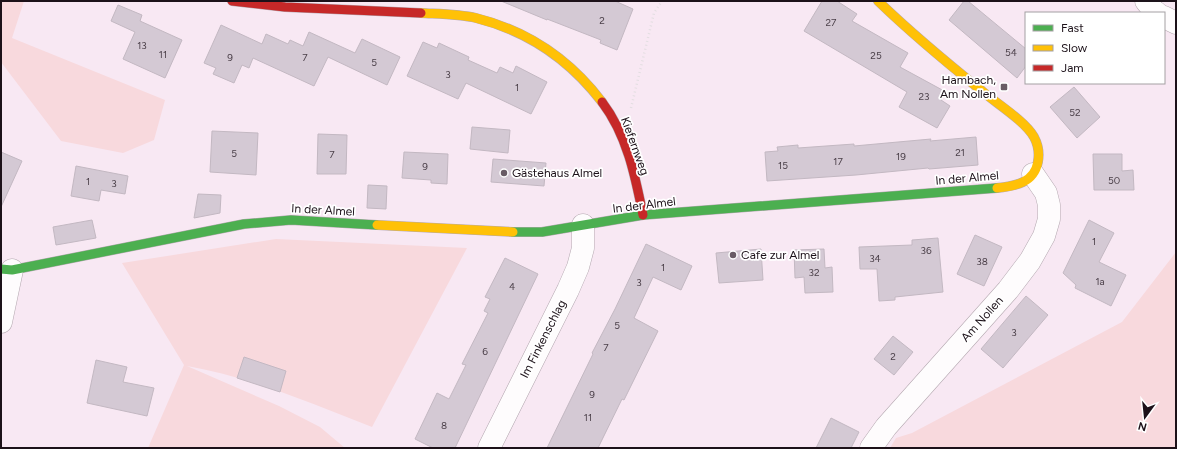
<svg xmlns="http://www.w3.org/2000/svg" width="1177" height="449" viewBox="0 0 1177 449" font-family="Figtree,sans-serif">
<rect width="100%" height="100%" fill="#f8e8f3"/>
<g fill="#f8d9dd">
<polygon points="1,1 24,1 12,38 165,100 154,140 123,153 61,141 1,62"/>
<path d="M276,239L467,248L372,427C312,404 251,377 187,366L279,406L320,427L345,448H148L184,365L122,263Z"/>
<polygon points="1176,252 1176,448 890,448 896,438 912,433 1122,322"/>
</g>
<g fill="#d4c9d4" stroke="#c3b8c2">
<polygon points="501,1 615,1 633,9 617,50 600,43 601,40 547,19 547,20"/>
<polygon points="822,1 837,1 857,14 852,21 908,53 900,67 946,92 941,100 950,106 937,128 899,107 907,92 804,31"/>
<polygon points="964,1 968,1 1026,49 1026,66 1017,78 949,20"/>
<polygon points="118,5 142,15 140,21 182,40 165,78 123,59 135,32 111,21"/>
<polygon points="221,25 262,44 266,34 288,44 290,40 303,46 309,32 355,53 362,39 400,57 387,85 328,57 314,86 253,58 249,68 242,65 234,83 213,74 216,68 204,63"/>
<polygon points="423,42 437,48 439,43 469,57 468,60 497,73 500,67 513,73 516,66 547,82 531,114 466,83 458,99 407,76"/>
<polygon points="1074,87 1100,117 1077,138 1050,107"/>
<polygon points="472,127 510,130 508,153 470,149"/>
<polygon points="212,131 258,133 256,175 210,172"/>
<polygon points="318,134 347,135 346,174 317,174"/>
<polygon points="976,137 978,165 929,169 928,168 856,175 767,181 765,152 778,151 777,147 798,145 798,148 854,144 854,146 931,139 930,141"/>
<polygon points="1,152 22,161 1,207"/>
<polygon points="404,152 448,154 447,184 431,183 431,180 402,178"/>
<polygon points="1093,154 1122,154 1122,171 1133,170 1134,190 1094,190"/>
<polygon points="493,159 546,163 544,186 491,182"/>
<polygon points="76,166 128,176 125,194 101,190 99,201 71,196"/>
<polygon points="368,185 387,186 386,209 367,208"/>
<polygon points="198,194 221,195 220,213 194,218"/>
<polygon points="92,220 96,238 56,245 53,227"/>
<polygon points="1089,220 1114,233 1099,262 1126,275 1111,306 1075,288 1076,285 1063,273"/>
<polygon points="975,235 1002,247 984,286 957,274"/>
<polygon points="938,238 943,292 895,297 895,300 879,301 877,269 860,269 859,247 912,245 912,240"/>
<polygon points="646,244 692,266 681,290 653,277 634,318 658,331 624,400 622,399 598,448 547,448 593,354 592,353 615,309"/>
<polygon points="761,249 763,280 719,283 716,253"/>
<polygon points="824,249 825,268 832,267 833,292 805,293 804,277 795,278 794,250"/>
<polygon points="505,258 538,274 455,448 433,448 415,439 437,393 449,399 466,365 462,364 488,313 484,311 490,299 485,297"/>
<polygon points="1026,296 1048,315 1003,368 981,349"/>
<polygon points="893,336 913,352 894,375 874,359"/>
<polygon points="244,357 286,371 280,392 237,378"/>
<polygon points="96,360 127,367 123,382 154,388 147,416 87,403"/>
<polygon points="831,418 859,432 851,448 816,448"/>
</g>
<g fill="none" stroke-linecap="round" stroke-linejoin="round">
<defs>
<g id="street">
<polyline points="1146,1 1154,11 1157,13"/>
<polyline points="1164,17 1176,23"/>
<polyline points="1,322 12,270"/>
<polyline points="489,448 568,290 578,267 583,248 583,225"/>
<polyline points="871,448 886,427 1008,290 1030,261 1044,236 1049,219 1049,205 1046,193 1033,174"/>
</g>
<g id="fast">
<polyline points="513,232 542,232 643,215 997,188"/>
<polyline points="1,269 12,270 244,224 291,220 377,225"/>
</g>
<g id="slow">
<path d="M878,1C911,33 946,62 982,91C996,103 1025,121 1034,137C1042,152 1040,174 1023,182C1015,186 1006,187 997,188"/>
<path d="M421,13C439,14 459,14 476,18C528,31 570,60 602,102"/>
<polyline points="377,225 513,232"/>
</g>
<g id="jam">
<polyline points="232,1 285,7 421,13"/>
<path d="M602,102C627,135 635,175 643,215"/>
</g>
</defs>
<use href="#street" stroke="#b4a8b0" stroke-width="23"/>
<use href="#fast" stroke="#b4a8b0" stroke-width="10"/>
<use href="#slow" stroke="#b4a8b0" stroke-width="10"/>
<use href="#jam" stroke="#b4a8b0" stroke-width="10"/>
<polyline stroke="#e3dee1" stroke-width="2.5" stroke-dasharray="1 3" stroke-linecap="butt" points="631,108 654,13 662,1"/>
<use href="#street" stroke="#fefcfd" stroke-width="22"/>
<use href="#fast" stroke="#4caf50" stroke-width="9"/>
<use href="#slow" stroke="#ffc107" stroke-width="9"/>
<use href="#jam" stroke="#c62828" stroke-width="9"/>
</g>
<g fill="#695c65" stroke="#fff" stroke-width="1.5">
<rect x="1000" y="83" width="8" height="8" rx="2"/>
<circle cx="504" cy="173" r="4"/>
<circle cx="733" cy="255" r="4"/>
</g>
<g text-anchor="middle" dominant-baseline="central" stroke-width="3.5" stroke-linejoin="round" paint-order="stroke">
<g font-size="10" fill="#4a3f48">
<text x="602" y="20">2</text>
<text x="831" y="22">27</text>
<text x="142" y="45">13</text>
<text x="1011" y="52">54</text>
<text x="163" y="54">11</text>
<text x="876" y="55">25</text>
<text x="230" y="57">9</text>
<text x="305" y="57">7</text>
<text x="374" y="62">5</text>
<text x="448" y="74">3</text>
<text x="517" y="87">1</text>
<text x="924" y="96">23</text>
<text x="1075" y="112">52</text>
<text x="960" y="152">21</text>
<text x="234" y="153">5</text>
<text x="332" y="154">7</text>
<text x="901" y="156">19</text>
<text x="838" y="161">17</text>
<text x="783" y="165">15</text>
<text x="425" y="166">9</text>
<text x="1114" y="180">50</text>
<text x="88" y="181">1</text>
<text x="114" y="183">3</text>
<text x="1094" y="241">1</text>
<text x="926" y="250">36</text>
<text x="875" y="258">34</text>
<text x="982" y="261">38</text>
<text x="663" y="267">1</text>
<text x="814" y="272">32</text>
<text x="1100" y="281">1a</text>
<text x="639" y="282">3</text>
<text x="512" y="286">4</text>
<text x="617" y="325">5</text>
<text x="1014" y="332">3</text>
<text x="606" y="347">7</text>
<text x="485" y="351">6</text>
<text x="893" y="356">2</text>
<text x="592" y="394">9</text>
<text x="588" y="417">11</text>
<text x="444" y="425">8</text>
</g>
<g font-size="12" fill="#1c1119" stroke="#fff" text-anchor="start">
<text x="996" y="80" text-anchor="end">Hambach,<tspan x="996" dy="14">Am Nollen</tspan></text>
<text x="512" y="173">Gästehaus Almel</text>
<text x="741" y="255">Cafe zur Almel</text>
</g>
<g font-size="12" fill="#1c1119" stroke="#fff">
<text transform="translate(635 146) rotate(70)">Kiefernweg</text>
<text transform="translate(967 178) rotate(-5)">In der Almel</text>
<text transform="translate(644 205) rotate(-7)">In der Almel</text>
<text transform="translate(323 210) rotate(3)">In der Almel</text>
<text transform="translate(982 319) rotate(-48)">Am Nollen</text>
<text transform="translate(543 339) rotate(-63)">Im Finkenschlag</text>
</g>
</g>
<rect width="1177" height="449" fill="none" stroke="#1c1119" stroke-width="4"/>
<rect x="1025" y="12" width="140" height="72" fill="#ffffff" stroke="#a4a0a3"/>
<rect x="1033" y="25" width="20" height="6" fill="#4caf50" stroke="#a4a0a3"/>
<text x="1061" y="32" font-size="12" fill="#1c1119">Fast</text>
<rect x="1033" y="45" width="20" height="6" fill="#ffc107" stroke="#a4a0a3"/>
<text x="1061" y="52" font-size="12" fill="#1c1119">Slow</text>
<rect x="1033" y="65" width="20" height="6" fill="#c62828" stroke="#a4a0a3"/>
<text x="1061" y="72" font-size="12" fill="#1c1119">Jam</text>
<g transform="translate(1145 417) rotate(195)" stroke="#ffffff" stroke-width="3" paint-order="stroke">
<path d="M0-3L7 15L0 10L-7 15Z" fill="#1c1119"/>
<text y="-6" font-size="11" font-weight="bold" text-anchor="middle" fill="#1c1119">N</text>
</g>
</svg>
